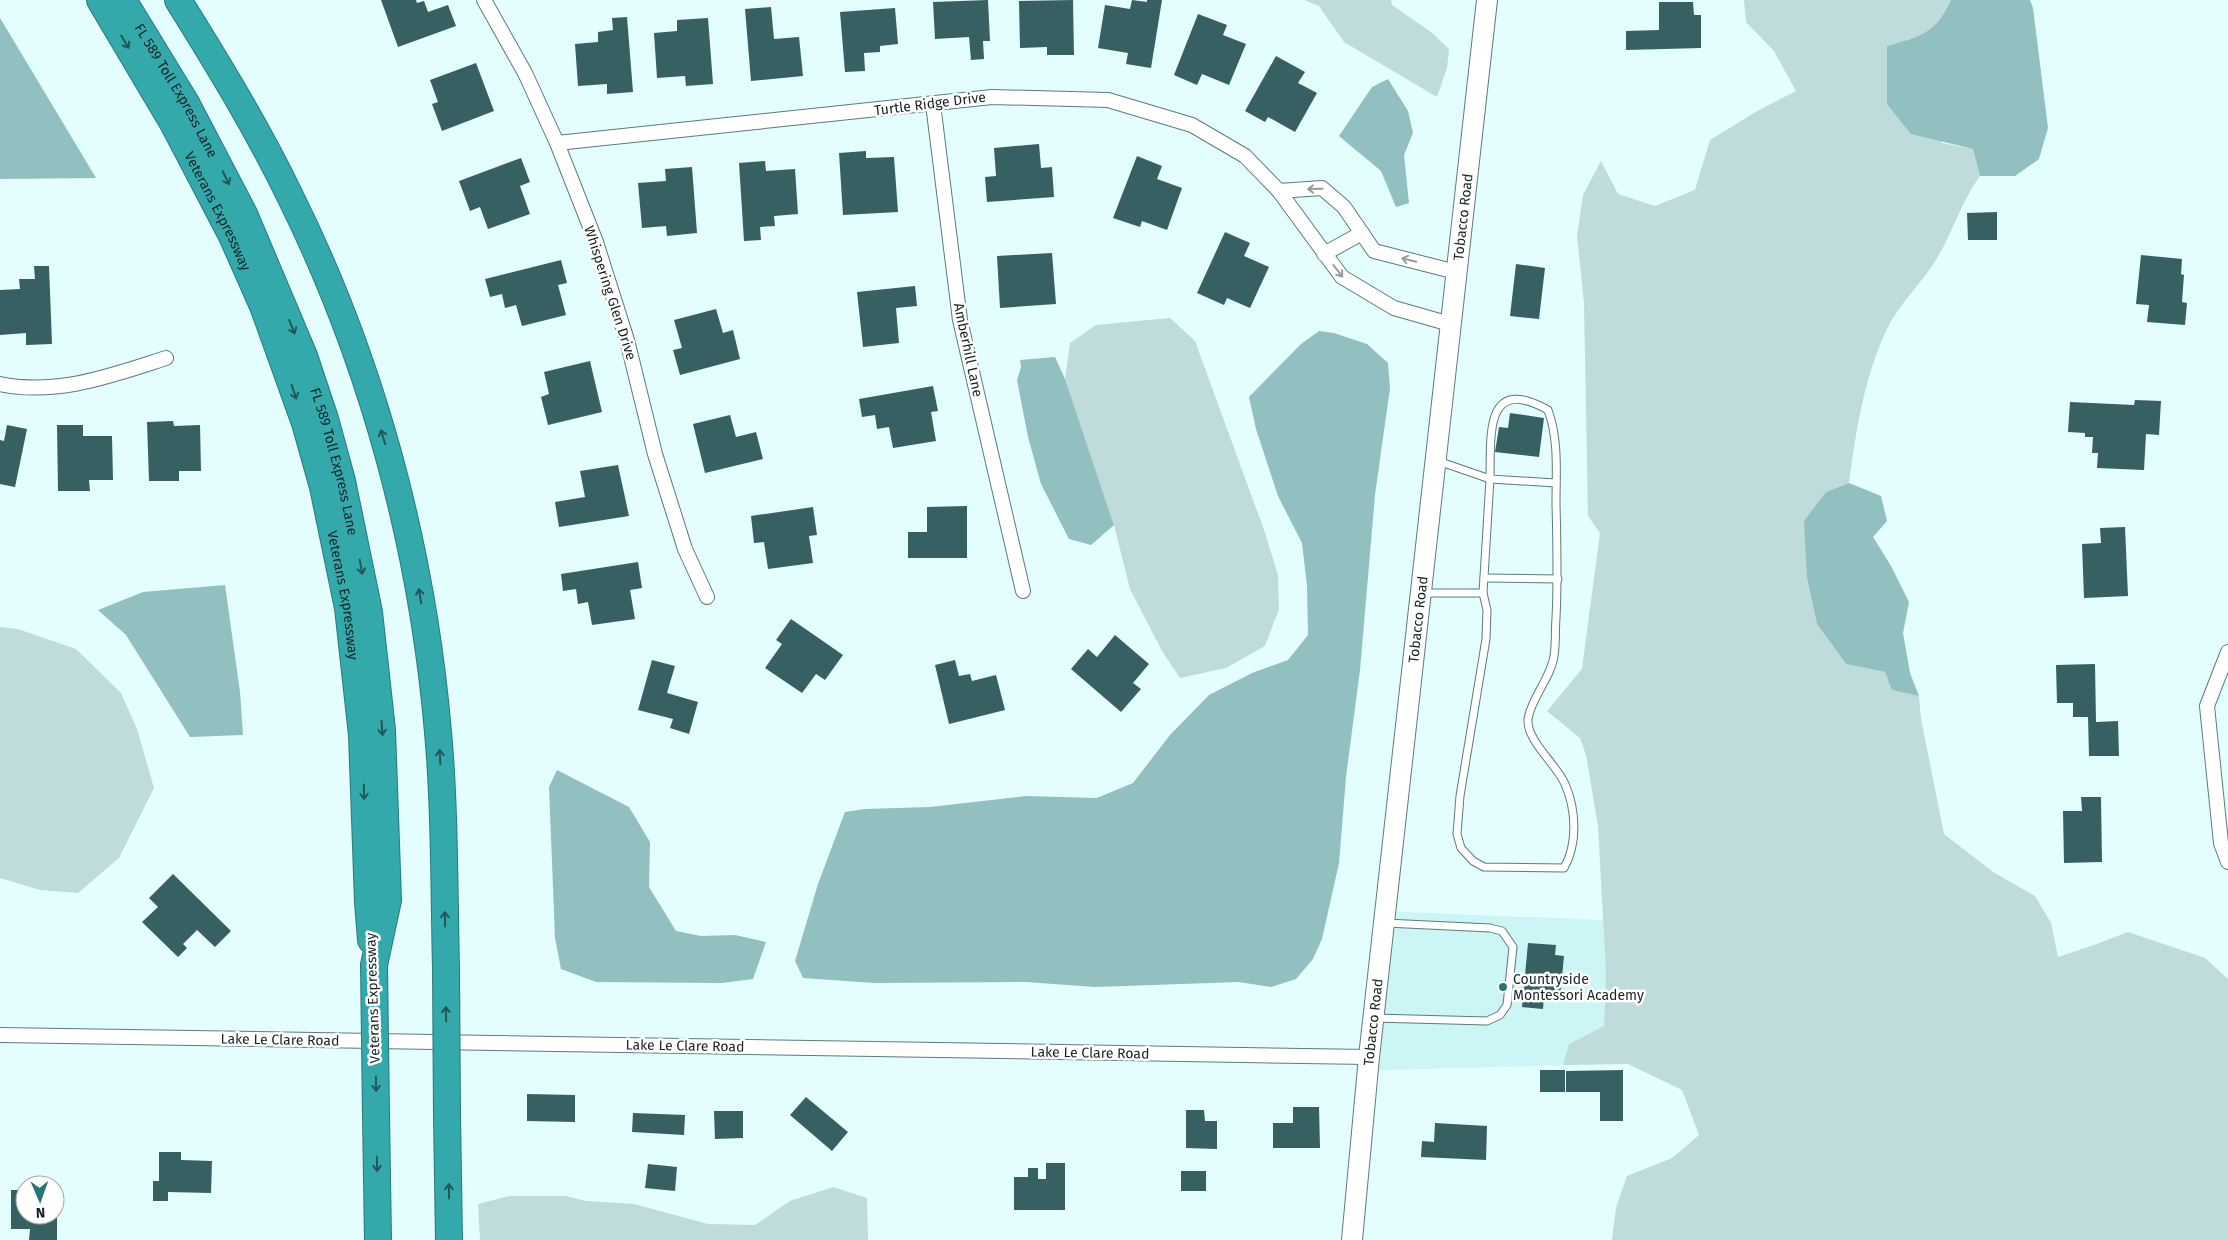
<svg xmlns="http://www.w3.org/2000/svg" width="2228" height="1240" viewBox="0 0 2228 1240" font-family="'Fira Sans',sans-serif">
<rect width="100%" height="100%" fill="#e4fdfe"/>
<polygon fill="#ccf5f6" points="1379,911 1603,920 1606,973 1604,1026 1569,1044 1563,1065 1356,1071"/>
<g fill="#bfdbdb">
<polygon points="1304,0 1391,0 1392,5 1431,32 1449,49 1447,68 1437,97 1344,42 1319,6"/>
<path d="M1744,0H1951C1935,34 1921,36 1887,46L1942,143L1973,149L1980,176C1960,204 1953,232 1936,260C1921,284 1899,304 1887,329C1864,377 1856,431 1849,483L1826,492L1807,578L1817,624L1846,664L1885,672L1893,690L1919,696L1921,719L1944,834L1993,872L2035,896L2051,923L2058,957L2094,945L2128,932L2205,958L2228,979V1240H1612L1616,1208L1627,1176L1672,1158L1699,1135L1682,1090L1628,1064L1563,1065L1569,1044L1604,1026L1606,973L1598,826L1586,755L1580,738L1547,711L1582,669L1600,533L1588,516L1584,303L1577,236L1583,195L1601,161L1618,194L1655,206L1695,190L1710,140L1759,110L1796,91L1774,51L1746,22Z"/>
<polygon points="1170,318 1195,341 1264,530 1278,575 1279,609 1265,646 1226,668 1180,678 1162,651 1130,589 1114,525 1065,379 1070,343 1096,325"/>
<polygon points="0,627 18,629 76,649 121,693 137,729 154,788 119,858 78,893 40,890 0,878"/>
<polygon points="833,1187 867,1198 868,1240 480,1240 478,1204 509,1196 566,1196 586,1201 634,1204 708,1224 755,1225 790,1201"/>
</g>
<g fill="#92bfc0">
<path d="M1951,0H2030L2033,8L2048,128L2039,159L2015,176H1980L1973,149L1911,134L1887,104V46C1921,36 1935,34 1951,0Z"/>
<polygon points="0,18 96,178 0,179"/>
<polygon points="1388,79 1408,111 1413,133 1404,155 1409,203 1396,207 1381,171 1339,136 1372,87"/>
<polygon points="1319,331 1334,333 1367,344 1388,363 1390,388 1375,495 1360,670 1346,777 1339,863 1322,939 1313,959 1296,979 1271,987 1239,982 1095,987 1026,982 874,983 803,978 795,961 818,884 845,812 865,809 930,807 1026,796 1097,798 1133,783 1170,735 1209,695 1252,673 1288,660 1308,635 1307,586 1302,543 1278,496 1256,429 1249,397 1301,344"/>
<polygon points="1055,357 1065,379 1114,525 1091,545 1069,539 1041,484 1028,437 1017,380 1021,367 1020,360"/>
<polygon points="1849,483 1881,496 1887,521 1873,537 1891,566 1909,602 1903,633 1910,673 1919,696 1892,690 1885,672 1846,664 1817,624 1807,578 1804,521 1826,492"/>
<polygon points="225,585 240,692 243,735 190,737 126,635 98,610 143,592"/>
<polygon points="557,770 629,807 650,842 649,887 676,931 701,936 735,935 766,942 753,979 722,983 596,982 561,969 555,938 549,787"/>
</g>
<g fill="#366061">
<polygon points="381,0 416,0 417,3 424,1 428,12 448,5 456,26 398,47"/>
<polygon points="988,0 990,41 983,41 984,59 971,60 969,37 935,39 933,2"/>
<polygon points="1073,0 1074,55 1047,55 1047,47 1020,48 1019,1"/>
<polygon points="1132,0 1147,2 1147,0 1162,0 1151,68 1126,64 1128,53 1098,48 1105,5 1130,9"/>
<polygon points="1659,2 1693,2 1694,15 1701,15 1701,48 1626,50 1626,31 1659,30"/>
<polygon points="771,7 774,39 799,37 803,76 751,81 745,9"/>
<polygon points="895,8 898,44 880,46 880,52 864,53 865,71 845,72 840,12"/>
<polygon points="1198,14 1227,25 1223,35 1246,44 1229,85 1202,74 1197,85 1174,75"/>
<polygon points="627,17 633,92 607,94 607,84 578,86 575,44 598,42 598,32 613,30 612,18"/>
<polygon points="708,18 713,84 686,86 685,76 657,78 654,33 677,31 677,20"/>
<polygon points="1276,56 1305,72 1298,83 1317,93 1295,132 1268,117 1265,122 1245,111"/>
<polygon points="476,63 494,111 442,131 432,104 438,102 430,80"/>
<polygon points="1039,144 1041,168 1052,167 1054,197 987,202 985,177 996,176 994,148"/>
<polygon points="866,151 866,158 894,157 898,212 843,215 839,153"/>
<polygon points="1137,156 1162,166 1157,179 1182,188 1167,230 1142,221 1140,227 1113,218"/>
<polygon points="521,158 530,182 520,186 530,214 488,229 480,207 470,211 459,181"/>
<polygon points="765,161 766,171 795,169 798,214 774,216 775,226 760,227 761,240 744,241 739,163"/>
<polygon points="692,167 697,233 667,236 666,226 642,228 638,183 666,181 665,169"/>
<polygon points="1997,212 1997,240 1968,240 1967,213"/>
<polygon points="1225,232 1250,243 1244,256 1269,267 1250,308 1227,298 1224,305 1197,293"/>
<polygon points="1052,253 1056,304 1000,308 997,256"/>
<polygon points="2141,255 2182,259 2181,274 2184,275 2182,302 2187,303 2185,325 2147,322 2149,305 2136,304"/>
<polygon points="561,260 567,283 558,285 566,315 522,326 516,305 505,308 502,294 490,297 485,279"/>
<polygon points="1516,264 1545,268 1539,319 1510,316"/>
<polygon points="34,266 49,266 52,344 26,345 26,333 0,335 0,290 20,289 19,279 35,279"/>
<polygon points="915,286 917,306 896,308 899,343 863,347 857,292"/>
<polygon points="716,309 723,333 733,330 740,359 680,375 673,350 682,348 674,320"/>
<polygon points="590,361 602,412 548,425 541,397 549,394 544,372"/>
<polygon points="933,386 938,411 931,412 936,441 893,448 889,427 877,429 875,415 862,417 859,399"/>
<polygon points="2135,400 2161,401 2159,435 2146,434 2144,470 2097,468 2098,453 2092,453 2093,437 2085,437 2085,433 2068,432 2070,402 2134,405"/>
<polygon points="1510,413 1544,418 1539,457 1495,452 1499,427 1508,428"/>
<polygon points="730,415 736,437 756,432 763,459 705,473 693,424"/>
<polygon points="173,421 174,426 200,425 201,471 179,471 179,481 149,481 147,422"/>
<polygon points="7,425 27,429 15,487 0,484 0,440 4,441"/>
<polygon points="57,425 83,425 83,436 112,436 113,480 89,480 90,491 58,491"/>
<polygon points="618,465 629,516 559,527 555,502 585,497 580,471"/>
<polygon points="967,506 967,558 908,558 908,532 927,532 927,507"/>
<polygon points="813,507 817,535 809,536 813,563 768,569 764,542 754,543 751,516"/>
<polygon points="2125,527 2128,596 2084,598 2082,544 2101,543 2100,528"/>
<polygon points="638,562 642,588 630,590 635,619 592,625 588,602 578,604 576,589 563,591 561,574"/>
<polygon points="791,619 843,655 825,680 816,674 802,693 765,668 782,644 776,640"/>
<polygon points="1115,635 1149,664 1133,683 1141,689 1121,712 1071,669 1088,649 1097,657"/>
<polygon points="652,660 675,666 667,693 698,702 689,734 670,728 673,719 638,710"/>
<polygon points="955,660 959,676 970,674 972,681 996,675 1005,710 949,724 935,665"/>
<polygon points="2095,664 2096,722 2118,721 2119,756 2089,756 2088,717 2073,717 2073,703 2057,703 2056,665"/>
<polygon points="2081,797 2101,797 2102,862 2064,863 2063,811 2082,811"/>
<polygon points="173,874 231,931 215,947 197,930 183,944 187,948 178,957 142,922 158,907 149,898"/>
<polygon points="1528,943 1556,945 1555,955 1564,956 1560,998 1544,997 1543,1009 1522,1007"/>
<rect x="1540" y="1070" width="25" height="22"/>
<polygon points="1623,1070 1623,1121 1600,1121 1600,1092 1566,1092 1566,1071"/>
<polygon points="527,1094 575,1095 575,1122 527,1121"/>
<polygon points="806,1097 848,1132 832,1151 790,1115"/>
<polygon points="1293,1107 1319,1107 1320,1148 1273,1148 1273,1123 1293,1123"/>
<polygon points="1186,1110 1204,1110 1205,1121 1217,1121 1217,1149 1186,1148"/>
<polygon points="714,1111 743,1111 743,1138 715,1139"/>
<polygon points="633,1113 685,1115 684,1135 632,1132"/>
<polygon points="1435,1123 1487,1126 1486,1160 1421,1157 1422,1141 1434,1142"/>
<polygon points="159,1152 181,1152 181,1160 212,1161 211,1193 168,1192 168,1201 153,1201 153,1181 159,1181"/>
<polygon points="1046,1163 1065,1163 1065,1210 1014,1210 1014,1177 1028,1177 1028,1168 1038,1168 1038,1179 1046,1179"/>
<polygon points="648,1164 677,1167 675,1191 645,1188"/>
<rect x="1181" y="1171" width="25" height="20"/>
<polygon points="11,1190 25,1190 25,1215 55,1215 55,1210 57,1210 57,1240 29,1240 30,1229 11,1229"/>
</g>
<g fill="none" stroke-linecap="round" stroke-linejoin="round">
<defs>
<g id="lane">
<polyline points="1484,578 1558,579"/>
<polyline points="1423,593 1483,593 1490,479 1438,461"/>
<path d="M1483,593L1487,610L1486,639L1460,796L1457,834L1461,848L1473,861L1484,867L1564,868C1578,844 1576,809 1565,784C1557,765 1526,740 1528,719C1531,698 1551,678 1554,656C1556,644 1555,630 1556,618C1558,580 1557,542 1556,504C1556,473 1559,440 1548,410C1484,374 1491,436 1490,479L1556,483"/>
<polyline points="1374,1018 1487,1021 1500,1015 1507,1005 1513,947 1502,931 1490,928 1386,923"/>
</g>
<g id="street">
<polyline points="484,0 525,73 557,143 596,242 627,340 655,454 685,549 707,597"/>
<polyline points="933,104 960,320 1023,591"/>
<polyline points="557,143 992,97 1108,100 1192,125 1245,156 1279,191 1342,277 1394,308 1450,324"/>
<polyline points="1279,191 1322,188 1344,207 1374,251 1456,272"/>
<polyline points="1324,254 1362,233"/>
<path d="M0,384C57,396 113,375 166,358"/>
<polyline points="2228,652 2207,706 2221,843 2228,862"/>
<polyline points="0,1035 1369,1057"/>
</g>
<g id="secondary">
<path id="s1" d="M1352,1240L1369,1057L1487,0"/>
</g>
<g id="highway">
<path id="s2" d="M100,0L173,123L232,236L263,306L305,423L323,487L348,608L362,735L368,902L371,940"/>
<path id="s3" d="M123,0L186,103L244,214L304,356L325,419L342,481L369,612L382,730L388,900L374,965"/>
<path d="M178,0C218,64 257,128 290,196C373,363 422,547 438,732C445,810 444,890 446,968"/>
<polyline points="376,1115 378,1240"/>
<polyline points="447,1116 449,1240"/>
</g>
</defs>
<use href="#lane" stroke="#5e7a7b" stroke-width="9"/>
<use href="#street" stroke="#5e7a7b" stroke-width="16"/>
<use href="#secondary" stroke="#5e7a7b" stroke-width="22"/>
<use href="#highway" stroke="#297a7c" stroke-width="28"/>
<use href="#lane" stroke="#fff" stroke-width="7"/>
<use href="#street" stroke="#fff" stroke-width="14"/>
<use href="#secondary" stroke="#fff" stroke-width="20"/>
<use href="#highway" stroke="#33a9ac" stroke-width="26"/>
<defs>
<g id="highway-bridge">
<polyline points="374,965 376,1115"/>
<polyline points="446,968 447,1116"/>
</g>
</defs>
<use href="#highway-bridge" stroke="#297a7c" stroke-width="28" stroke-linecap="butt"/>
<use href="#highway-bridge" stroke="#33a9ac" stroke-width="26"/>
</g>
<defs><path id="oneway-shaft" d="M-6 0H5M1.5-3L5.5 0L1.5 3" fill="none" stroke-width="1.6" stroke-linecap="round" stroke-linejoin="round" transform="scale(1.25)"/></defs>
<g stroke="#22585a">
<use href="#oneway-shaft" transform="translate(125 42) rotate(59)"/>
<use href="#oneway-shaft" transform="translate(226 178) rotate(64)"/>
<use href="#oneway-shaft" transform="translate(292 327) rotate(68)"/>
<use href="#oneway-shaft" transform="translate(294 392) rotate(71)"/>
<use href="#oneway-shaft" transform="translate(383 437) rotate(-107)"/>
<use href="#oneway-shaft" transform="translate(361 567) rotate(80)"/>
<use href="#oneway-shaft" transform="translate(420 596) rotate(-99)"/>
<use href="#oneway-shaft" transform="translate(382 728) rotate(86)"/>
<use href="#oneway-shaft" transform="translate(440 757) rotate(-93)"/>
<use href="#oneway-shaft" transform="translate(364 792) rotate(88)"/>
<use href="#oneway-shaft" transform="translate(445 919) rotate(-91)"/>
<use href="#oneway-shaft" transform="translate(446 1014) rotate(-91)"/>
<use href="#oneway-shaft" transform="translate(376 1084) rotate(89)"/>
<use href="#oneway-shaft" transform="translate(377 1164) rotate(89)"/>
<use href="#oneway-shaft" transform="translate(449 1191) rotate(-91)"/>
</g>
<g stroke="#979c9c">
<use href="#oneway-shaft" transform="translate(1315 189) rotate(179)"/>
<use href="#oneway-shaft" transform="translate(1409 260) rotate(-166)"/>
<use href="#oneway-shaft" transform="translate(1338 271) rotate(52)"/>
</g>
<circle fill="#297476" stroke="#fff" stroke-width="2" cx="1503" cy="987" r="5"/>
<g text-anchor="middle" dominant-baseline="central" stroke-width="5" stroke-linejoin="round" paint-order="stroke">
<g font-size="14" fill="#172223" stroke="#fff">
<text stroke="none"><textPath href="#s3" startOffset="105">FL 589 Toll Express Lane</textPath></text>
<text transform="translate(930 104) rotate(-7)">Turtle Ridge Drive</text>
<text stroke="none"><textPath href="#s2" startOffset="242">Veterans Expressway</textPath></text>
<text stroke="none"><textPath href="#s1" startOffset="1029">Tobacco Road</textPath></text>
<text transform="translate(610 293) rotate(72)">Whispering Glen Drive</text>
<text transform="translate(968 350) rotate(78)">Amberhill Lane</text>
<text stroke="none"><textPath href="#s3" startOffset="510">FL 589 Toll Express Lane</textPath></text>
<text stroke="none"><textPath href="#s2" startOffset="648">Veterans Expressway</textPath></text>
<text stroke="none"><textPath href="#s1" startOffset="624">Tobacco Road</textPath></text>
<text transform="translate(373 998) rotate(-92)">Veterans Expressway</text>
<text stroke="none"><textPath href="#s1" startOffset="219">Tobacco Road</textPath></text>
<text transform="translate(280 1040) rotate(1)">Lake Le Clare Road</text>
<text transform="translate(685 1046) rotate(1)">Lake Le Clare Road</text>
<text transform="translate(1090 1053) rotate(1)">Lake Le Clare Road</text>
</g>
<g font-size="14" fill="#172223" stroke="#fff" text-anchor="start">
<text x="1513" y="979">Countryside<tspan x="1513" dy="16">Montessori Academy</tspan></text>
</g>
</g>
<g transform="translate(40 1200) rotate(178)"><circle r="24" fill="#ffffff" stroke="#a2a7a7"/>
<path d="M0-4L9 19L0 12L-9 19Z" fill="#297476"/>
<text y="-8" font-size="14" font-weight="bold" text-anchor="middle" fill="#172223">N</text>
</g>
</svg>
